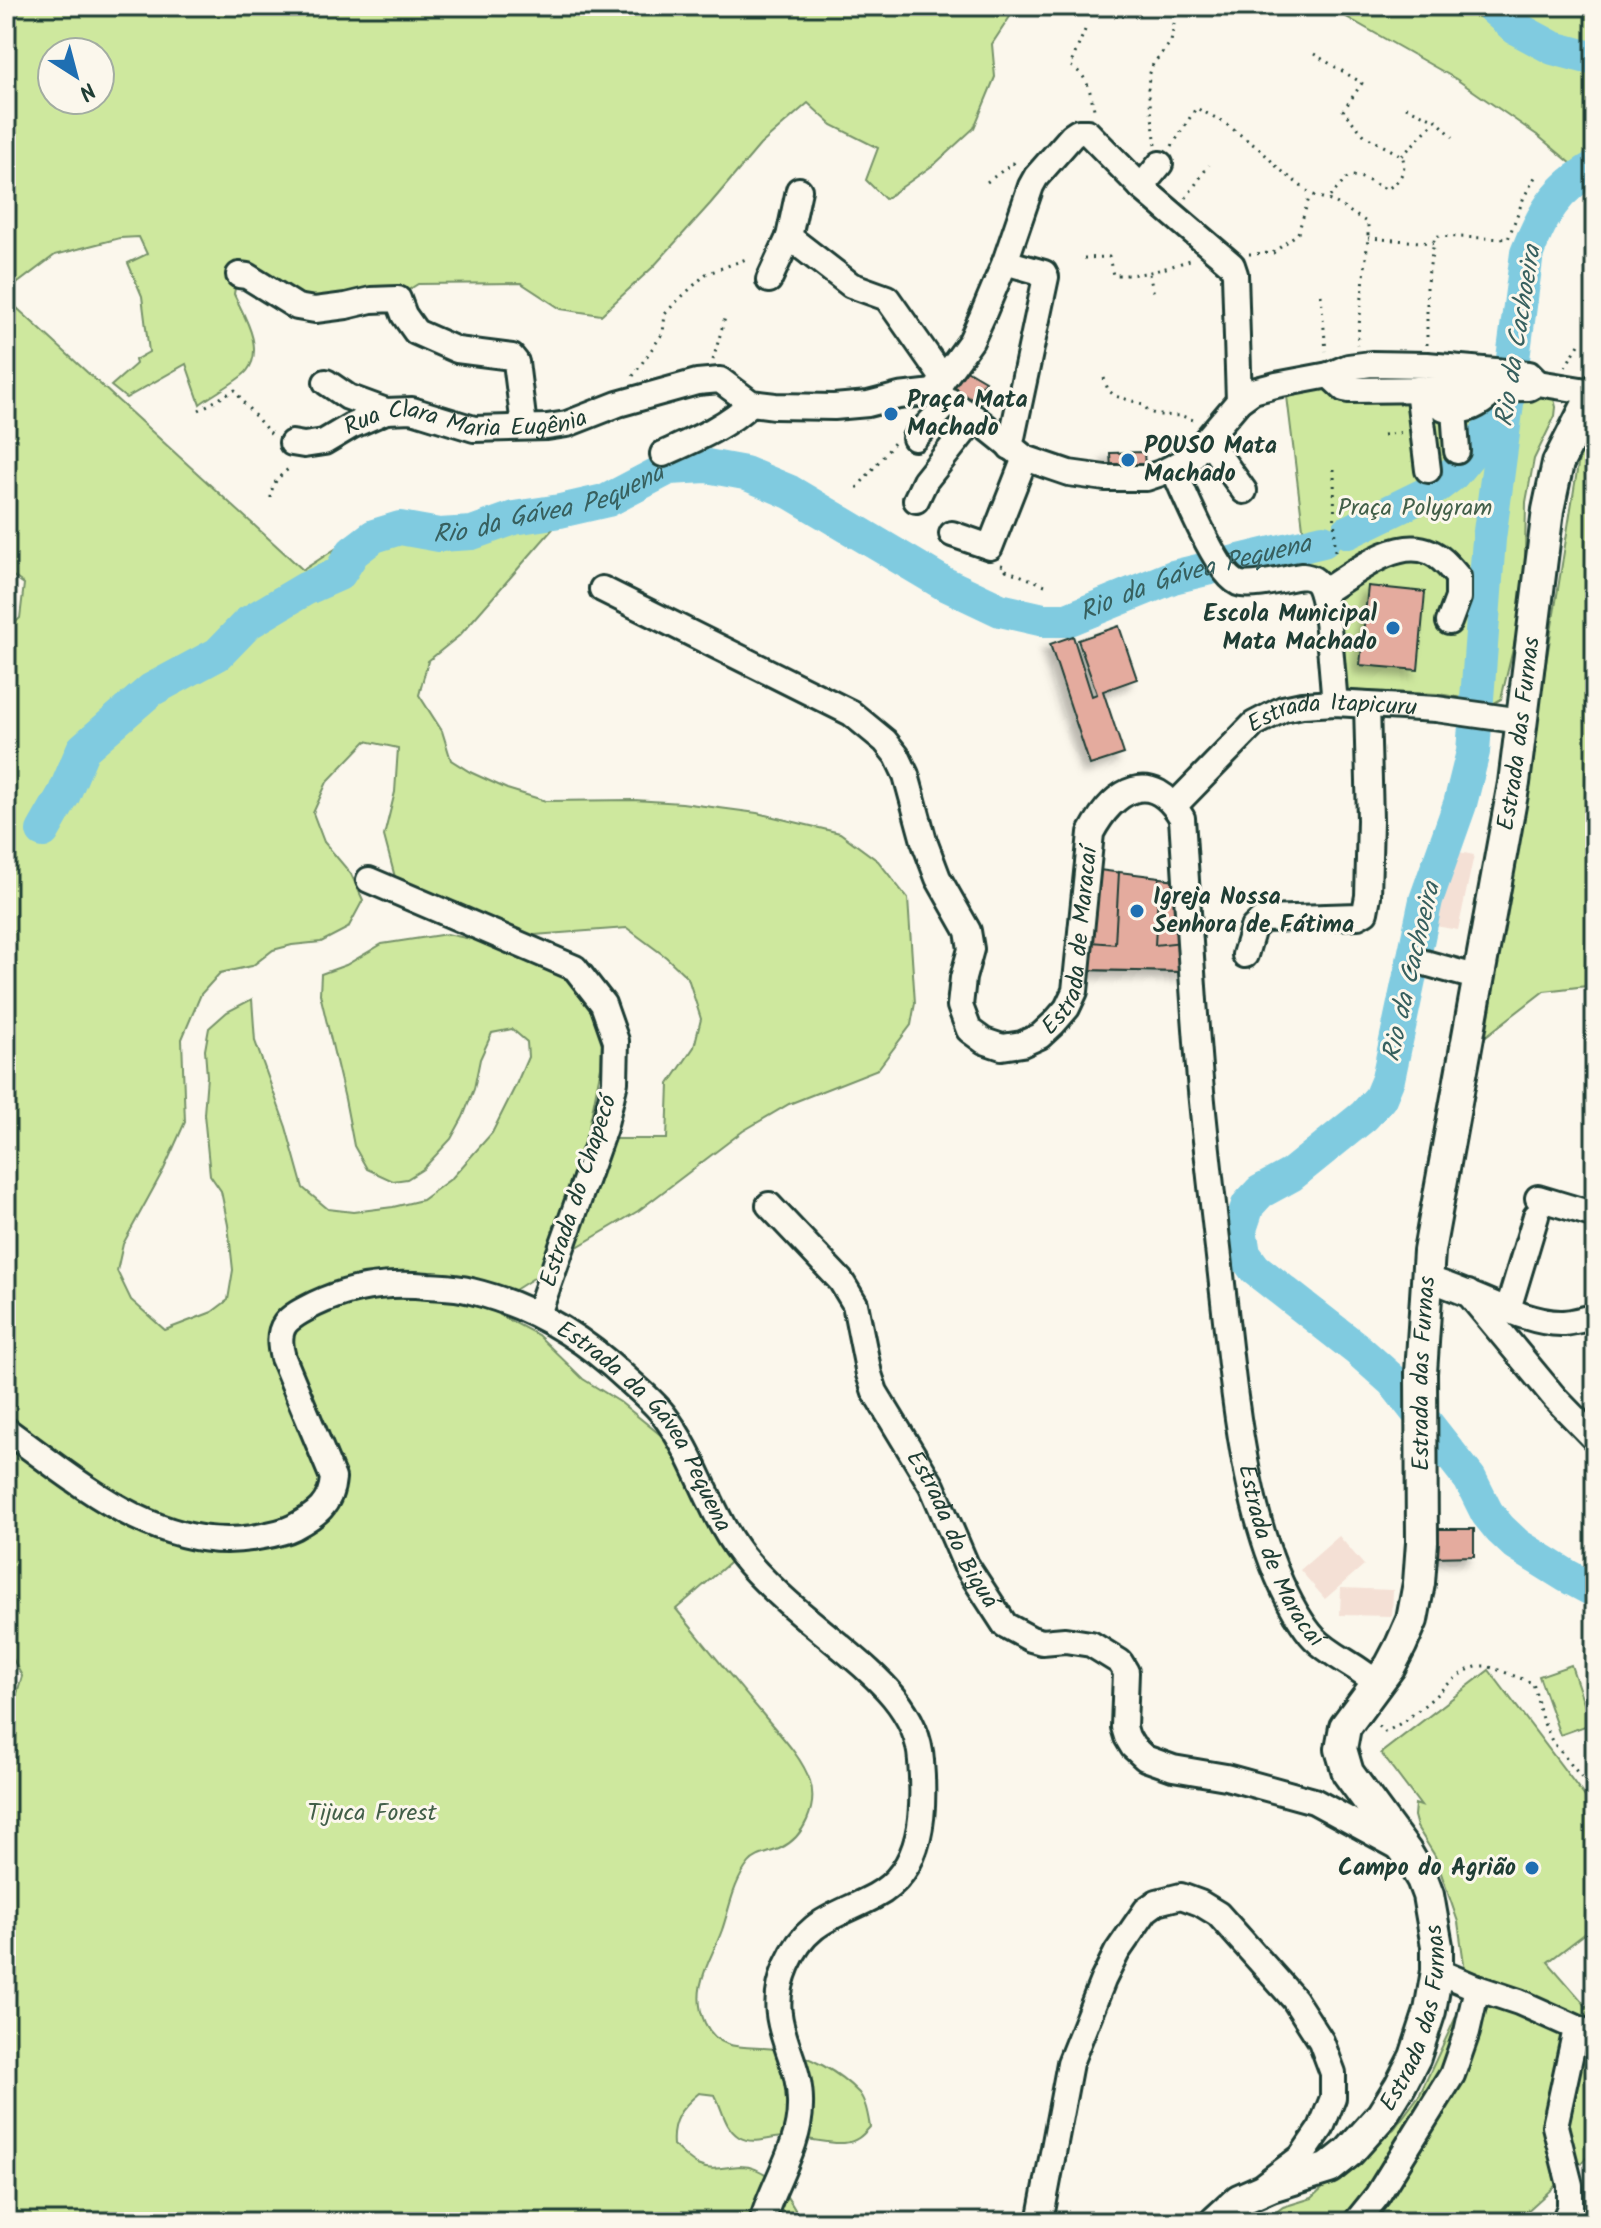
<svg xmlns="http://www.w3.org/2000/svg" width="1601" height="2228" viewBox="0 0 1601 2228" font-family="Kalam,sans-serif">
<defs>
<filter id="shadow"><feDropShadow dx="-7" dy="7" stdDeviation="4" flood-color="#0004"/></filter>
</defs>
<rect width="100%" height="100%" fill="#fbf7ec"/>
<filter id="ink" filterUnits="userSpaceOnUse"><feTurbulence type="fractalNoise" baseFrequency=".0125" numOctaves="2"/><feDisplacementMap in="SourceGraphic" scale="16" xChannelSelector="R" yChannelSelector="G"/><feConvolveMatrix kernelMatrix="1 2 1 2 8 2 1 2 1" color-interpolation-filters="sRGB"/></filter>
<g filter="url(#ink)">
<g fill="#f4e0d5">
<polygon points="1449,850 1474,855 1458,930 1424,924"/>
<polygon points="1339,1536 1364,1565 1325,1599 1300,1570"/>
<polygon points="1341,1588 1393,1590 1392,1616 1340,1615"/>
</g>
<g fill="#cee89e" stroke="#769269" stroke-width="2" fill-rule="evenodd">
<path d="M6,6H1017L992,44L995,77L974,128L936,163L885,199L866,180L878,148L832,125L808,103L760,145L710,204L653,267L601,315L561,309L521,283L418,284L375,311L330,307L254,277L235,288L234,294C244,316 265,348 247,371C240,380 210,396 200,404L186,364L126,398L111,386L136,364L135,360L149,352L142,296L128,263L147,254L139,237L120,238L55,255L6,292ZM52,52H100V100H52Z"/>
<polygon points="1327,6 1595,6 1595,183 1537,135 1456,79"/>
<path d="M6,298L303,570L375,523L582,514L557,524L460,635L428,661L419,695L442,731L451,760L470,772L507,789L546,801L634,800L682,803L757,813L840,833L878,861L908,899L915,1003L911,1025L878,1069L789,1104L743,1131L638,1211L572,1250L611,1139H667L669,1084L694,1047L701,1019L688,978L666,957L627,928L521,936L484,915L458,904L430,900L396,881L384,836L395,792L398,748L366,741L327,782L313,813L324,842L351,874L363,900L348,928L321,942L292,945L273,950L252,966L220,973L201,994L182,1039L185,1122L164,1169L123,1244L117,1271L131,1300L165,1330L212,1312L228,1300L233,1270L228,1225L221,1191L210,1175L204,1114L207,1076L205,1050L209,1028L227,1012L252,999L255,1041L286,1127L303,1188L328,1209L353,1212L393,1207L422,1200L452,1178L492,1133L515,1087L528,1057L527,1042L512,1029L492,1033L480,1059L474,1089L463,1117L451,1139L423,1169L407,1179L393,1181L367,1169L354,1146L345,1099L320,994L321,974L346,965L382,944L447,934L508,947L571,974L588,999L602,1036L601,1067L588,1132L576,1163L559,1219L551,1267L504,1297L500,1315L538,1335L583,1379L620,1402L684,1454L735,1558L676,1609C704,1643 732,1678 761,1712C778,1733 801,1755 810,1781C818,1806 804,1837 781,1848C771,1853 756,1854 749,1863C733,1883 730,1907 722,1930C711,1961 689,1988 705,2023C721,2056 753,2044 780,2050C809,2055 839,2072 859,2093C866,2102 868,2116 870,2127C862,2136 856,2142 844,2143C825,2144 806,2137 788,2137C771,2136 754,2146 739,2137C724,2127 723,2110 715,2095L699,2093C681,2108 671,2120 673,2145C680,2151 688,2160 697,2165C712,2172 724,2167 740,2166C771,2166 789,2198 802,2222H6V1707L15,1700L22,1676L9,1652L6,1650V881C12,856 15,833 6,809V631L20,618L24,584L6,571Z"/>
<polygon points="1595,381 1595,985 1544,991 1486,1036 1591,384"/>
<polygon points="1328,386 1553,395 1556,407 1555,416 1534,459 1526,502 1524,603 1501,699 1494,703 1438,694 1343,690 1337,597 1323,570 1311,565 1299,564 1234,571 1221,553 1304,536 1287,396 1292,391"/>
<polygon points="1571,1665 1591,1724 1560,1735 1539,1676"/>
<polygon points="1489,1670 1595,1810 1595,1926 1548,1962 1595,2016 1595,2150 1515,2222 1263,2222 1283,2207 1312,2198 1359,2155 1394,2129 1420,2094 1468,1991 1458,1922 1435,1856 1417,1827 1414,1816 1415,1804 1421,1806 1381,1753"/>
</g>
<path fill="#80cbe0" stroke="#59929b" stroke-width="2" d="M6,809C15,832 13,857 6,881Z"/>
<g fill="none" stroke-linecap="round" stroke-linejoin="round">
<g stroke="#80cbe0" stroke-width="34">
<polyline points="1491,6 1516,28 1553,48 1595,59"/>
<path d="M1595,167C1556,189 1543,213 1527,253L1489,539L1473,752L1460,804L1426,900L1388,1079L1380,1098L1364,1116L1291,1175L1260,1192L1248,1205L1240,1229L1244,1254L1255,1269L1357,1349L1393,1381L1470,1479L1487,1513L1500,1529L1517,1545L1567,1576L1595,1591"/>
<polyline points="1348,532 1428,493 1453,474 1506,410"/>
<path id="s1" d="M43,831L64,794L83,749L151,690L218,654L248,623L305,589L339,574L353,552L374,536L400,528L439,535L472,533L514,518L560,511L608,500L669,468L707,466L745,473L790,492L943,583L1000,610L1044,620H1067L1173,577L1323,541"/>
</g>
</g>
<g fill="#e4ab9e" stroke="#1f3d34" stroke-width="2" filter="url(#shadow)">
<polygon points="963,368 985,381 978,390 986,395 978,407 949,389"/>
<polygon points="1144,452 1145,466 1111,468 1110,453"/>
<polygon points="1368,586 1425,592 1418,670 1360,665"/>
<polygon points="1119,626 1137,679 1103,691 1124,754 1090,765 1050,644 1073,636 1092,696 1097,694 1078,640"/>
<polygon points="1099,870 1176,880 1186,972 1087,970"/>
<polygon points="1119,872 1159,877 1155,945 1182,942 1186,972 1087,970 1091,942 1115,944"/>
<polygon points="1434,1529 1474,1529 1474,1556 1434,1557"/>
</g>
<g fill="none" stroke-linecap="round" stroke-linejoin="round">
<defs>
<g id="minor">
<polyline points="1141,187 1160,164"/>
<polyline points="799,190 789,237 851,285 887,298 943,378"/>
<polyline points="1005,262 1044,273 1046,277 1010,447"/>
<polyline points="239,275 247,276 297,307 315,310 346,306 371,300 398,299 404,315 416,332 457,350 512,357 516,362 524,426"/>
<polyline points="769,280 789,237"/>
<polyline points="1329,375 1344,389 1349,390 1529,388 1538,383 1593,392"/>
<polyline points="326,382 348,397 386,411"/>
<polyline points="1418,389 1428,470"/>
<path d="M1422,389C1445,420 1473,415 1497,388"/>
<polyline points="934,392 971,341 982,317 1005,262 1031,186 1036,177 1072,136 1078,132 1087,132 1141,187 1232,265 1235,274 1239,401"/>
<polyline points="1454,410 1457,451"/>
<polyline points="915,438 950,401"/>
<polyline points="1207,439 1244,491"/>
<path id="s2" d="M292,443L304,445L324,442L351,426L386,411L412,410L474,429L547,427L567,424L618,404L697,382L720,380L751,403L775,406L834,407L868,404L899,396L934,392L975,418L1025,458L1069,473L1105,478H1146L1161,473L1191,458L1239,401L1253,391L1276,385L1329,375L1348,367L1371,364L1427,365L1529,374L1538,383"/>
<path d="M663,454C694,440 726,427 751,403"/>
<path d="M1173,468C1183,490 1219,580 1241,584C1257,587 1286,578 1302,576C1309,577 1314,578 1318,584C1329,603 1332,678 1335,703"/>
<polyline points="916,500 925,481 975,418"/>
<polyline points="952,534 990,547 1025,458"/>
<path id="s3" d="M602,589L851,713L885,741L897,756L906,775L924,841L938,878L968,931L971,949L963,978L960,1006L969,1030L984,1041L1002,1047L1022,1044L1040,1036L1054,1023L1067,1008L1075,991L1091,833C1114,789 1152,767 1182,818C1188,909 1193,1000 1201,1091C1207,1155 1215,1220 1222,1284C1234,1387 1243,1523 1296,1613C1301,1621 1307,1631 1314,1638C1332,1657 1358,1665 1377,1684"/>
<path d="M1322,593C1349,577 1396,536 1430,552C1442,557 1450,568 1458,577V598L1449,622"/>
<path id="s4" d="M1175,805L1254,724L1283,709L1302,705L1335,703L1436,709L1522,721"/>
<polyline points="369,880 575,968 603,1004 616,1041 615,1082 604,1128 538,1314"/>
<polyline points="1245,955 1253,928 1263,919 1358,916 1365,912 1368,896 1370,820 1367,705"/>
<polyline points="1425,963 1479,978"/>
<polyline points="1538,1198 1595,1215"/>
<path id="s5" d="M769,1205L841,1281L855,1304L869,1374L875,1392L932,1486L966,1565L1005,1625L1031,1639L1042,1642L1065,1640L1091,1644L1120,1662L1126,1672L1124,1727L1127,1737L1133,1747L1145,1758L1173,1768L1226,1777L1314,1801L1404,1850"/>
<path d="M1427,1279C1467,1289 1525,1325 1564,1323C1574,1322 1585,1319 1595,1316"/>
<polyline points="1468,1293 1555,1398 1595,1439"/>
<polyline points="1508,1309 1536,1216"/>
<path id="s6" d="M6,1430C77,1481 158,1553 252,1538C267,1535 280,1534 294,1527C316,1515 331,1505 333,1478L283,1358C274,1325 287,1318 315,1304C350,1287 389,1282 428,1286C442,1287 457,1287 471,1291C530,1305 582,1337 626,1378C639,1390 653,1401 663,1414C699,1460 710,1520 749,1564C773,1591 801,1614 829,1637C868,1670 918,1706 921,1761C925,1810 924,1870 875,1896C836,1917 807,1919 787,1965C761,2025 802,2053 800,2106C800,2147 773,2183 762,2222"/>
<polyline points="1437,1971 1477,1988 1519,2002 1595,2036"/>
<polyline points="1040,2222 1070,2063 1103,1980 1117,1952 1146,1910 1157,1902 1181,1896 1200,1903 1218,1914 1294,1999 1321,2041 1333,2073 1333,2098 1321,2128 1301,2157 1265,2184"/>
<polyline points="1356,2222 1377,2196 1452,2075 1467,2032 1477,1988"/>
<polyline points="1564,2222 1570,2207 1570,2185 1555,2126 1576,2029"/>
</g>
<g id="major">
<path id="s7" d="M1215,2222L1239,2200L1271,2186L1329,2168L1349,2152L1382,2115L1400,2086L1415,2057L1430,2011L1437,1971V1946L1428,1895L1422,1879L1406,1852L1348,1773L1341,1749L1345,1727L1390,1666L1401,1645L1412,1620L1419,1583L1422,1542L1421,1373L1429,1251L1514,783L1548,510L1558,463L1595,390"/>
</g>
</defs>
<use href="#minor" stroke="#1f3d34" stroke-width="30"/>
<use href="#major" stroke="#1f3d34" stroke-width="36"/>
<g stroke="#1f3d34" stroke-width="3" stroke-dasharray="2 6" stroke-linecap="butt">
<polyline points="1263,6 1266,8"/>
<path d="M1085,30L1070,66C1089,75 1090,93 1095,113"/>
<path d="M1314,54L1362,83L1343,111L1365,136L1402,156C1408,169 1399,183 1387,189C1374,185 1363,175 1349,176L1327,200"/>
<polyline points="1406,107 1436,120 1453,137"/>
<polyline points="1156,145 1148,89 1149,76 1153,64 1171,42 1177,6"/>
<polyline points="1172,146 1196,108 1222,121 1262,151 1278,168 1311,194 1336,203 1368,223 1368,238 1357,345"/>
<polyline points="1402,156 1435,121"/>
<polyline points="987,182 1013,163 1017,168"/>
<polyline points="1186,198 1209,165"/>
<polyline points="1368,238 1433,243"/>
<polyline points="1249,254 1273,253 1298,233 1310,195"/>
<path d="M1084,258L1109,257L1113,275C1146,276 1163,269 1193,259"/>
<polyline points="1149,274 1154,294"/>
<polyline points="1321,295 1326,351"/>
<polyline points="1427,345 1427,282 1435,236 1508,239 1524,197 1535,177"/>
<polyline points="713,360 726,314"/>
<polyline points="1565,367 1582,340"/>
<polyline points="633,376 663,333 665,314 673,305 706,274 746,259"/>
<polyline points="1104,378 1108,390 1115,396 1143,404 1149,412 1159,415 1182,416 1193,420"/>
<polyline points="199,410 235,390 243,402 269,432 274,435"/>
<polyline points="1383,435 1404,432"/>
<polyline points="1334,469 1335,557"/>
<polyline points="857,488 895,442"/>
<path d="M271,498C271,482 281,475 292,466"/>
<polyline points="1001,565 1005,566 1006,570 1045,585"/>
<path d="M1378,1726L1385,1732C1400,1725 1414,1714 1427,1703C1442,1691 1463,1665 1485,1666C1493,1667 1524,1680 1533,1683L1542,1719L1552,1741L1595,1794"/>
</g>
<use href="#minor" stroke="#fbf7ec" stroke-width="24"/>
<use href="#major" stroke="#fbf7ec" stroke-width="30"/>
</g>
</g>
<g fill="#1f6fb2" stroke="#fbf7ec" stroke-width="3">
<circle cx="891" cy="414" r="8"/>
<circle cx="1128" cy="460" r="8"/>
<circle cx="1393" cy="628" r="8"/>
<circle cx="1137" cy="911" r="8"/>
<circle cx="1532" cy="1868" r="8"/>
</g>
<g text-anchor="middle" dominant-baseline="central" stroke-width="6" stroke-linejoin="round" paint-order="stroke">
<g font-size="24" font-weight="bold" fill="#1f3d34" stroke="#fbf7ec" text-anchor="start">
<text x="907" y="400">Praça Mata<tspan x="907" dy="28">Machado</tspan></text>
<text x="1144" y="446">POUSO Mata<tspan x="1144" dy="28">Machado</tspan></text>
<text x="1377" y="614" text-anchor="end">Escola Municipal<tspan x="1377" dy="28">Mata Machado</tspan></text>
<text x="1153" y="897">Igreja Nossa<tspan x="1153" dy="28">Senhora de Fátima</tspan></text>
<text x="1516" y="1868" text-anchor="end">Campo do Agrião</text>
</g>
<g font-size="24" fill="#1f3d34" stroke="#fbf7ec">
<text stroke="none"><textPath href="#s2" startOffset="182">Rua Clara Maria Eugênia</textPath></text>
<text stroke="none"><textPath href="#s4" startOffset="194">Estrada Itapicuru</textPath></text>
<text stroke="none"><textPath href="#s7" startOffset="1652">Estrada das Furnas</textPath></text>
<text stroke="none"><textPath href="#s3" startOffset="816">Estrada de Maracaí</textPath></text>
<text transform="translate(579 1191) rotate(-72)">Estrada do Chapecó</text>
<text stroke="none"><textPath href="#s7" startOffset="1004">Estrada das Furnas</textPath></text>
<text stroke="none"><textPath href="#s6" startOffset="976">Estrada da Gávea Pequena</textPath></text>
<text stroke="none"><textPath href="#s5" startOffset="380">Estrada do Biguá</textPath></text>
<text stroke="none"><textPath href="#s3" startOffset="1798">Estrada de Maracaí</textPath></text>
<text stroke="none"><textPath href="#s7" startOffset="308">Estrada das Furnas</textPath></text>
</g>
<g font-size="24" fill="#425f49" stroke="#fbf7ec">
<text x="1415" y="508">Praça Polygram</text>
<text x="372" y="1813">Tijuca Forest</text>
</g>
<g font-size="26" font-style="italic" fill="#37605f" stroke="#fbf7ec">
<text transform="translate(1519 336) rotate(-81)">Rio da Cachoeira</text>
<text stroke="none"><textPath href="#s1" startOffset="638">Rio da Gávea Pequena</textPath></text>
<text stroke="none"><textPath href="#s1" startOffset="1336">Rio da Gávea Pequena</textPath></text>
<text transform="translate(1412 972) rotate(-77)">Rio da Cachoeira</text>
</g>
</g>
<rect width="1601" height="2228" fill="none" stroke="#fbf7ec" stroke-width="32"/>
<rect x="16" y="16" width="1569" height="2196" fill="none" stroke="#1f3d34" stroke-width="3" filter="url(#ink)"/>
<g transform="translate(76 76) rotate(144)"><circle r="38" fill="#fbf7ec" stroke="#a3ada2" stroke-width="2"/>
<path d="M0-6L14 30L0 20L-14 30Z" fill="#1f6fb2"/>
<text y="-12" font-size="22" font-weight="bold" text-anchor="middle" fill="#1f3d34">N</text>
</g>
</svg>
